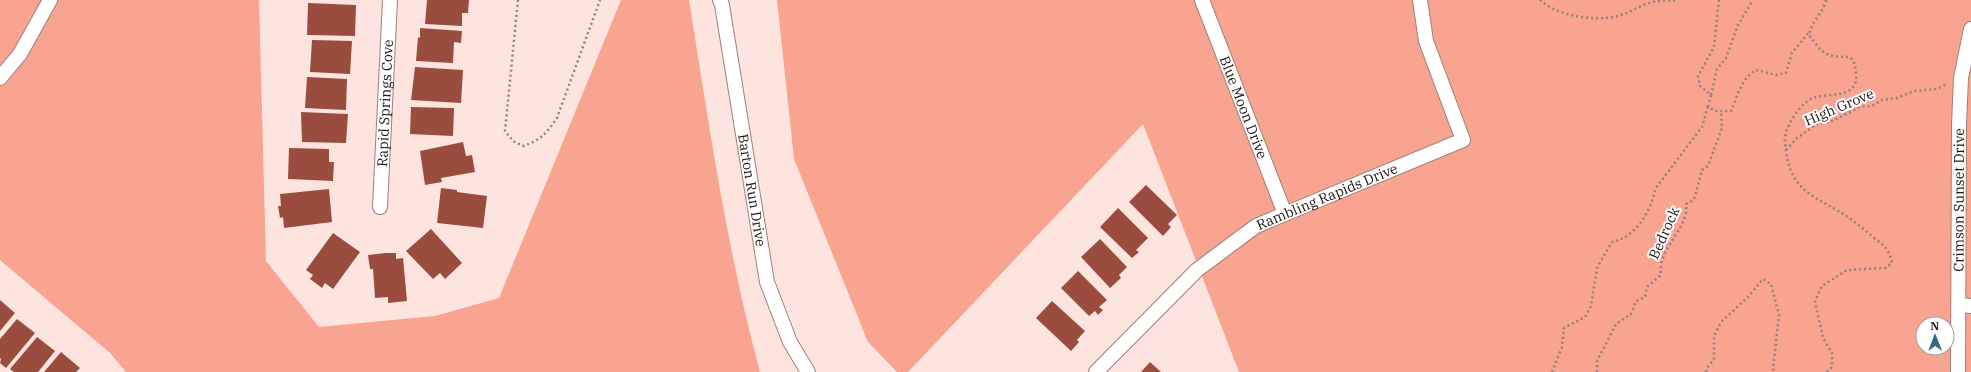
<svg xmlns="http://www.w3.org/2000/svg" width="1971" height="372" viewBox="0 0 1971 372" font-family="'IBM Plex Serif',serif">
<rect width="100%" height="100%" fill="#fee4de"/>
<g fill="#f9a391" fill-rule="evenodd">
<path d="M0,0H259L266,261L319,327L435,316L499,298L621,0H689C709,125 727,250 760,372H126L110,353L0,260Z"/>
<path d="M777,0H1971V372H1239L1143,124L908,372H897L868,342L794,159ZM1923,324H1947V348H1923Z"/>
</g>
<g fill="#9a4d3e">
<polygon points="427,0 469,0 468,13 462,13 462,26 425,24"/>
<polygon points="308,3 356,5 355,36 307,35"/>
<polygon points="420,28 462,31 461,43 454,42 453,63 416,61 418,37 420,38"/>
<polygon points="312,40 352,41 350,74 310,72"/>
<polygon points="415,67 463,70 461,103 411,100"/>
<polygon points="307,77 347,79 346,110 305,108"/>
<polygon points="411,107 454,108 453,136 410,134"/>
<polygon points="301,112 348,114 346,143 302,142"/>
<polygon points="463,142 466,156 472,155 475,172 441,178 442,182 425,185 420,151"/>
<polygon points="289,148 329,149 329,162 334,162 333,181 288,179"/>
<polygon points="1146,185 1177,215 1168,224 1171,227 1163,236 1129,202"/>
<polygon points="441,188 457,190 457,192 487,196 483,228 437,223"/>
<polygon points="329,189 332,222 284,228 283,217 280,218 278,206 281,206 280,194"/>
<polygon points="1118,208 1148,238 1136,250 1139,252 1132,258 1100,227"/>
<polygon points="431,229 462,263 445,279 440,273 433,279 406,251"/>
<polygon points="333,233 360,252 333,289 325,283 322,288 310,279 313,275 306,270"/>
<polygon points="1100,239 1127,267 1119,275 1121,278 1110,288 1081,257"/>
<polygon points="385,253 396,253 396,259 403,258 407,301 388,303 388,297 375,298 373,269 370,269 368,255"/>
<polygon points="1078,271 1107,300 1099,307 1103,310 1098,315 1095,311 1089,316 1061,288"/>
<polygon points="0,300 15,313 0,331"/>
<polygon points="1052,301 1085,331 1077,340 1079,342 1071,351 1036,318"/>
<polygon points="17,319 35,333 6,368 0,363 1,359 0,358 0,339"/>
<polygon points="37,337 55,351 38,372 14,372 10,369"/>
<polygon points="61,352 80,368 76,372 44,372"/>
<polygon points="1150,362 1161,372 1141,372"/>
</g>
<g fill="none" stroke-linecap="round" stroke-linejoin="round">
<defs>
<g id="minor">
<path id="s1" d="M720,0L722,5L767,282L790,342L808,372"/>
<path id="s2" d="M1202,0L1285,214"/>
<polyline points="0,78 20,54 50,0"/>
<path id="s3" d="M380,207L390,0"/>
<polyline points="1959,305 1971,306"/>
<path id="s4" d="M1096,372L1197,270L1256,226L1463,140L1426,41L1420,0"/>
<path id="s5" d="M1958,372L1959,125L1961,78L1971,29"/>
</g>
</defs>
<use href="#minor" stroke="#9e817a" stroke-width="16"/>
<g stroke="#93807c" stroke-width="2.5" stroke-dasharray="2 3" stroke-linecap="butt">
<path d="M518,0L505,131L513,141L523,146C541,140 546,134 557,118L600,0"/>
<path d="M1540,0C1557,16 1596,22 1618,16C1629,13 1639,6 1649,3C1658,0 1668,1 1677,0"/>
<path d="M1719,0L1714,47L1698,76L1700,86L1711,95L1708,106L1715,111H1731C1737,97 1742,77 1756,70L1776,75L1786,73L1792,53L1810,31"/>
<path d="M1826,0C1823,13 1811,22 1809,35C1823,54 1825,57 1850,57C1855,62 1855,66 1856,73C1859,100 1829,92 1813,98C1800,103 1783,129 1785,142C1789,196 1816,194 1852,220C1859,225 1866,231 1873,237C1884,246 1889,248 1892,263L1885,268L1847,270L1822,286L1815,301L1823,338L1832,353V367L1827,372"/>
<polyline points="1711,95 1717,69 1726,58 1738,25 1753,0"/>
<polyline points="1786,150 1797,138 1817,124 1830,122 1860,107 1872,106 1882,100 1897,98 1914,91 1937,89 1947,84"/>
<path d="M1552,372L1562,347L1564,328L1585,317L1591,306L1597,268L1612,242C1636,237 1651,212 1655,189L1702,127L1708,106"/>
<path d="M1597,372V361L1616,324L1631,314L1636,301L1645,297L1647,287L1661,275C1657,248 1690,228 1686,204L1694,200L1702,170L1708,166L1722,128L1721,111"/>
<polyline points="1706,372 1707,368 1714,359 1714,336 1721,322 1748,297 1763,279 1771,284 1779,315 1773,369 1775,372"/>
</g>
<use href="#minor" stroke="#fff" stroke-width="14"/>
</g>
<g text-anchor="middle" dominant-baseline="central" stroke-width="4" stroke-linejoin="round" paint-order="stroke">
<g font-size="14" fill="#201512" stroke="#fff">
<text stroke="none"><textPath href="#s3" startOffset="104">Rapid Springs Cove</textPath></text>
<text stroke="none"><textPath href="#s2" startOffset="115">Blue Moon Drive</textPath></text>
<text transform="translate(1839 107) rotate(-23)">High Grove</text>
<text stroke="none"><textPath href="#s1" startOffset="193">Barton Run Drive</textPath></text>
<text stroke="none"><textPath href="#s4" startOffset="294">Rambling Rapids Drive</textPath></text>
<text stroke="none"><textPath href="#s5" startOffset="172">Crimson Sunset Drive</textPath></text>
<text transform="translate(1664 233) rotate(-66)">Bedrock</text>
</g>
</g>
<g transform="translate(1935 336) rotate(359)"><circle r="19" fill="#ffffff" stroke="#a6a1a0"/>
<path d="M0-3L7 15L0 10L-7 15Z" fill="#336b85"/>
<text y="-6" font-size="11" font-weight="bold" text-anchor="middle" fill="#201512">N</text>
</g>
</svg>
